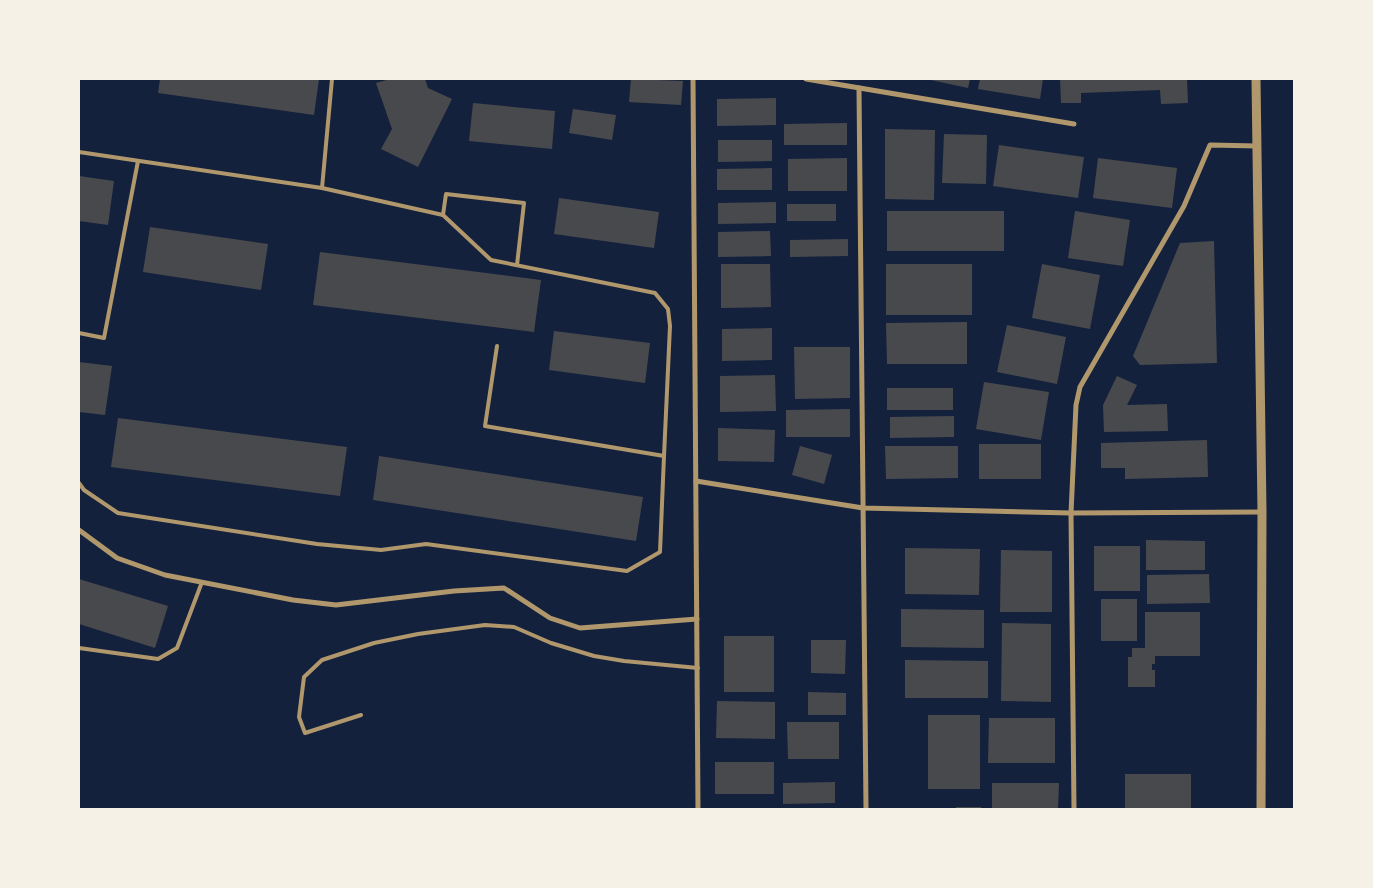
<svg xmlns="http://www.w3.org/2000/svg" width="1373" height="888" viewBox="0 0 1373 888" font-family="Barlow,sans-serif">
<rect width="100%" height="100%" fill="#14213d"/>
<g fill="#48494c">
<polygon points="160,79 319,79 314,115 158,93"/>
<polygon points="390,79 425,79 428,88 452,99 418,167 381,149 392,129 376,83"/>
<polygon points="631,79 683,81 681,105 629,102"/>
<polygon points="926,79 970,79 968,88"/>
<polygon points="980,79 1043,79 1040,99 978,89"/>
<polygon points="1060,79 1187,79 1188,103 1161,104 1160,90 1081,93 1081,103 1061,103"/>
<polygon points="776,98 776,125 717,126 717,99"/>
<polygon points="473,103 555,111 552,149 469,141"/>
<polygon points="573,109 616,115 612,140 569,133"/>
<polygon points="847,123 847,145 784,145 784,124"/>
<polygon points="885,129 935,130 934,200 885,199"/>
<polygon points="944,134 987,135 986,184 942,183"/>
<polygon points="718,140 772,140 772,161 718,162"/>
<polygon points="999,145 1084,157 1078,198 993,186"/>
<polygon points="847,158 847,191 788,191 788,159"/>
<polygon points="1098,158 1177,168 1172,208 1093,198"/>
<polygon points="772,168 772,190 717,190 717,169"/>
<polygon points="79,176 114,181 108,225 79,221"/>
<polygon points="559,198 659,212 654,248 554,234"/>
<polygon points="776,202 776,223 718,224 718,203"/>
<rect x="787" y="204" width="49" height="17"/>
<rect x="887" y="211" width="117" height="40"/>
<polygon points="1075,211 1130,220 1123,266 1068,258"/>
<polygon points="150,227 268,244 261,290 143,272"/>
<polygon points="770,231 771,256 718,257 718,232"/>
<polygon points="848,239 848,256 790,257 790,240"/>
<polygon points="1214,241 1217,363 1140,365 1133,356 1180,243"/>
<polygon points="320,252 541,280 534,332 313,305"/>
<polygon points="721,264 770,264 771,307 721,308"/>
<rect x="886" y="264" width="86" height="51"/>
<polygon points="1042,264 1100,275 1090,329 1032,318"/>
<polygon points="967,322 967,364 887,364 886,323"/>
<polygon points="1007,325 1066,337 1057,384 997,372"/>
<polygon points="772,328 772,360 722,361 722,329"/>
<polygon points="554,331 650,343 645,383 549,370"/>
<polygon points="794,347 850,347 850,398 795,399"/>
<polygon points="79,362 112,366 105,415 79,412"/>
<polygon points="775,375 776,411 720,412 720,376"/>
<polygon points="1117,376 1137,385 1127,405 1167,404 1168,431 1104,432 1103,405"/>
<polygon points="984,382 1049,392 1041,440 976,429"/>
<rect x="887" y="388" width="66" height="22"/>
<polygon points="850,409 850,437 786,437 786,410"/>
<polygon points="954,416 954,437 890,438 890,417"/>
<polygon points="118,418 347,447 340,496 111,467"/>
<polygon points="718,428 775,430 774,462 718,461"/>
<polygon points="1207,440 1208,477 1125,479 1125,468 1101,468 1101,443"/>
<rect x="979" y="444" width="62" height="35"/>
<polygon points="800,446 832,455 824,484 792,475"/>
<polygon points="885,446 958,446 958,478 886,479"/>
<polygon points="379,456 643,497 636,541 373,500"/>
<polygon points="1146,540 1205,541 1205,570 1146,570"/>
<rect x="1094" y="546" width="46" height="45"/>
<polygon points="905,548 980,549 979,595 905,594"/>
<polygon points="1001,550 1052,551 1052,612 1000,612"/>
<polygon points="1209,574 1210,603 1147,604 1147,575"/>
<polygon points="79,579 168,606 155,648 79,624"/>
<rect x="1101" y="599" width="36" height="42"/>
<polygon points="901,609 984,610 984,648 901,647"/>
<polygon points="1145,612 1200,612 1200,656 1155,656 1155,664 1152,664 1152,670 1155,670 1155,687 1128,687 1128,657 1132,657 1132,648 1145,648"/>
<polygon points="1002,623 1051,624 1051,702 1001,701"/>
<rect x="724" y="636" width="50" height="56"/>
<polygon points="811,640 846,640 845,674 811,673"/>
<polygon points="905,660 988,661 988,698 905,698"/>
<polygon points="808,692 846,693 846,715 808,715"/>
<polygon points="717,701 775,702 775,739 716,738"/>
<rect x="928" y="715" width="52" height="74"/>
<polygon points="989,718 1055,718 1055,763 988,763"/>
<polygon points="787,722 839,722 839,759 788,759"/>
<rect x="715" y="762" width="59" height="32"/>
<rect x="1125" y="774" width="66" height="35"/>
<polygon points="835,782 835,803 783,804 783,783"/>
<polygon points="992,783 1059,783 1058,809 992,809"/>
<rect x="956" y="807" width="25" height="2"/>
</g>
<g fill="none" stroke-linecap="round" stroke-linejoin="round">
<g stroke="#b1986c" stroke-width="4">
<polyline points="79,152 322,188 332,79"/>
<polyline points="322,188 443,215 491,260 655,293 668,309 670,326 664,456 485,426 497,346"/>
<polyline points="443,215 446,194 524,203 517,265"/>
<polyline points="79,333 104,338 138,161"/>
<polyline points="79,483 84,490 118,513 317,544 381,550 426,544 627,571 660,552 664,456"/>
<polyline points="79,648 158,659 177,648 202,582"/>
<polyline points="361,715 305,733 299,717 304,677 322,660 374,643 418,634 485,625 514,627 551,643 594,656 624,661 698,668"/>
</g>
<g stroke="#b1986c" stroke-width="5">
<polyline points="693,79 698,809"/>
<polyline points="806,79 1074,124"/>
<polyline points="859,88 866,809"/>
<polyline points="696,481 863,508 1071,513 1262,512"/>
<polyline points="79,530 117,558 165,575 293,600 336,605 454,591 504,588 550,618 580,628 697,619"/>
<polyline points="1074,809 1071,513 1076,405 1080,387 1184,206 1210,145 1257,146"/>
</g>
<polyline stroke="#b1986c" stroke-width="9" points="1256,79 1262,512 1261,809"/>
</g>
<rect width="1373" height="888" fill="none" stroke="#f6f1e7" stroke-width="160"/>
</svg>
